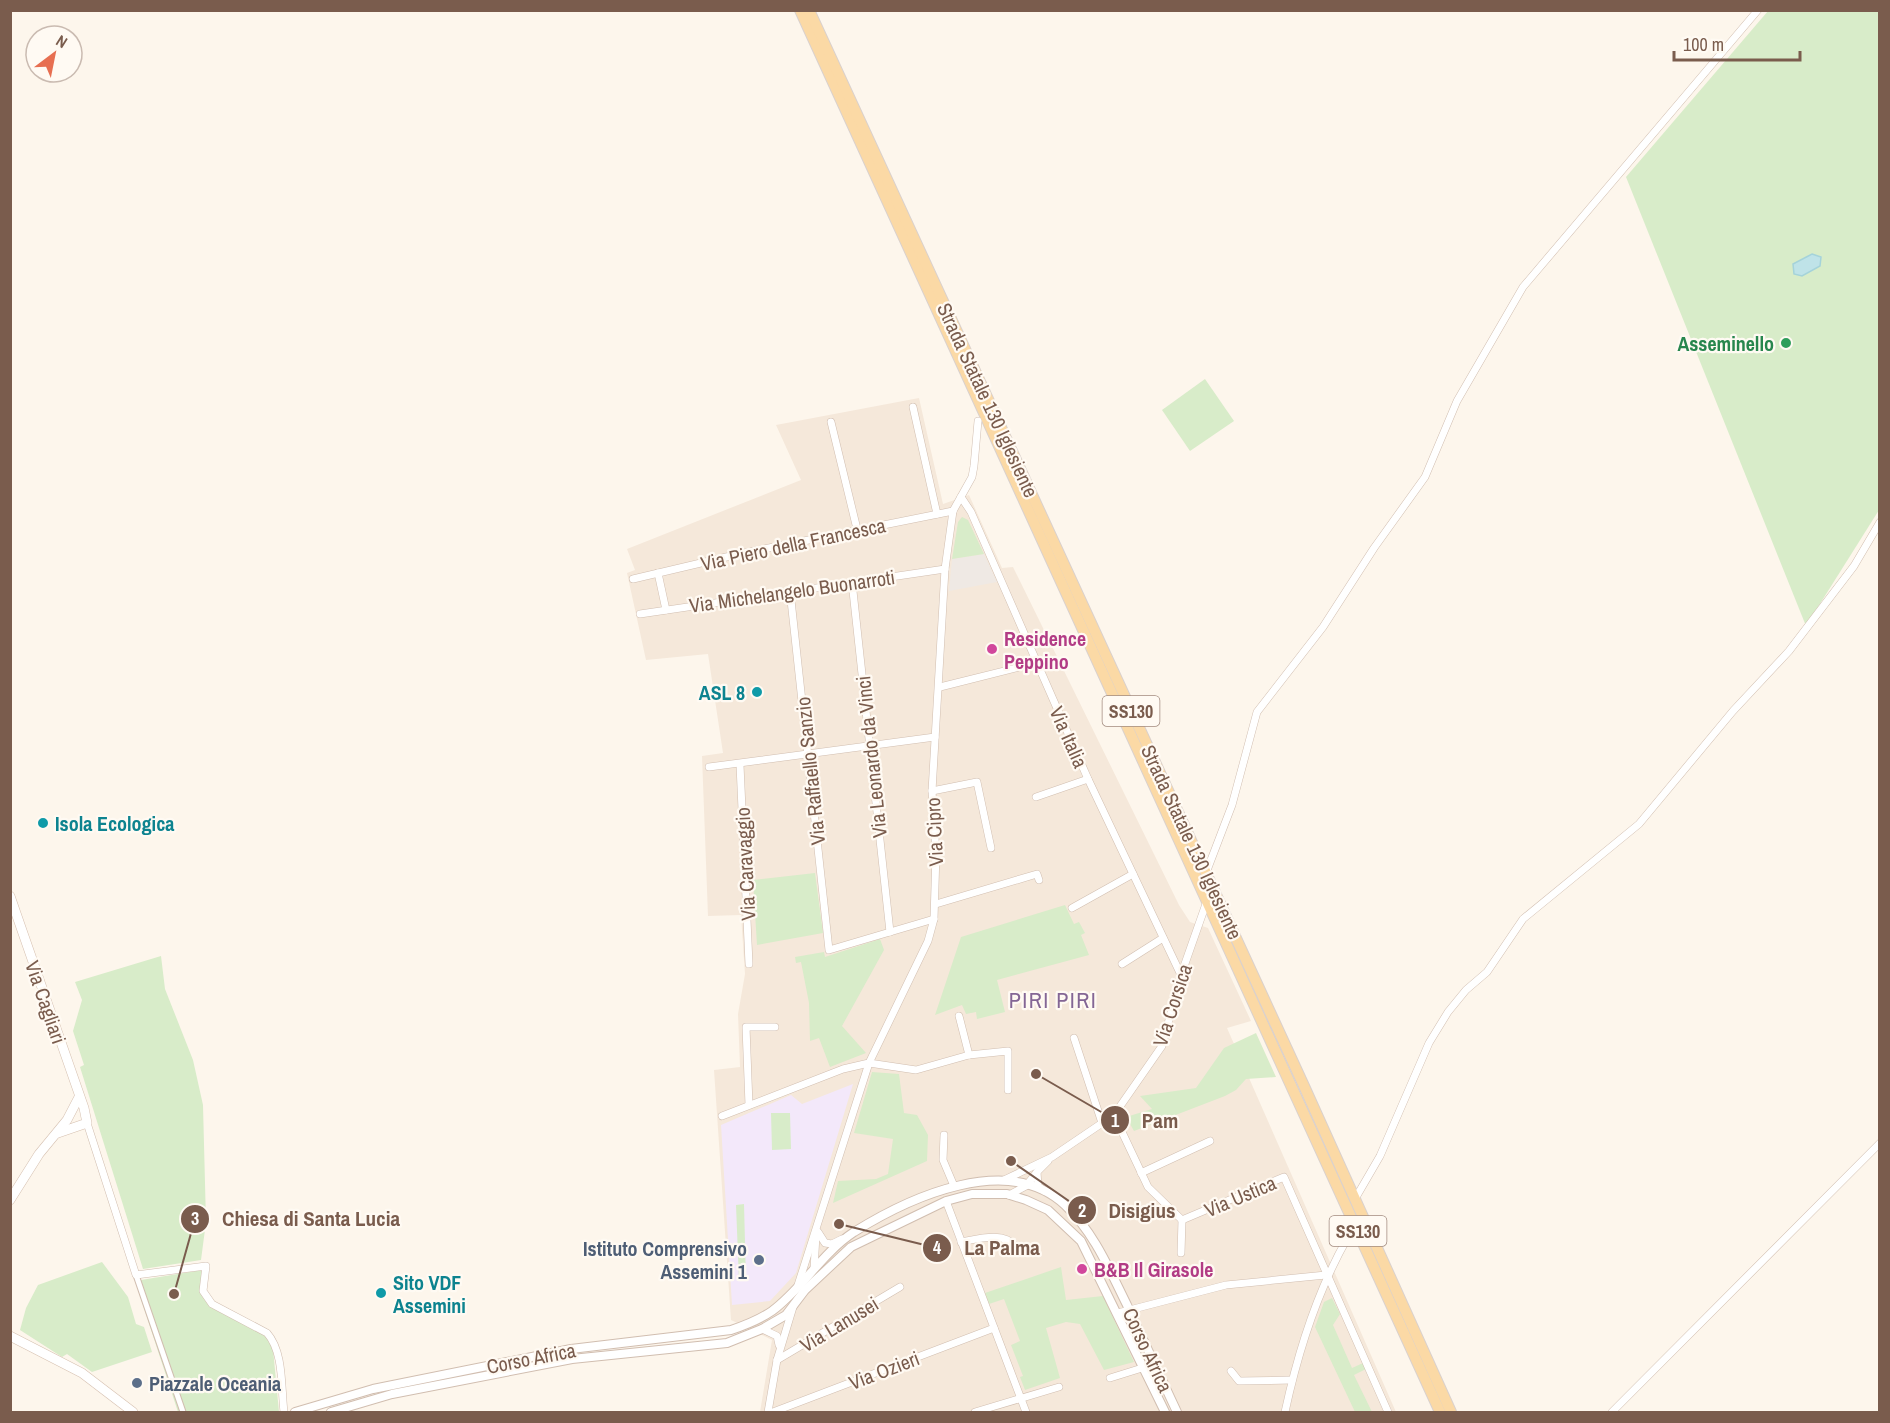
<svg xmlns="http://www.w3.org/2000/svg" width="1890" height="1423" viewBox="0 0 1890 1423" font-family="'Archivo Narrow',sans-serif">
<rect width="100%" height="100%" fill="#fdf6ec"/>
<polygon fill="#f5e8da" points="919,398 943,504 969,495 1002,568 1013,567 1179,905 1190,922 1208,928 1251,1021 1227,1028 1396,1412 760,1412 772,1340 731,1320 714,1070 740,1067 738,1014 745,974 741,915 708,916 702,756 723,753 708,654 646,660 627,573 635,570 627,549 801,480 776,425"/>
<polygon fill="#efe9e4" points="984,554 997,582 949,591 952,559"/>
<polygon fill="#f3e8fa" points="853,1084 796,1273 770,1301 732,1305 721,1125 791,1095 802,1104"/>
<g fill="#d8ecc9">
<polygon points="1768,11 1879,11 1879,510 1806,626 1626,177"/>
<polygon points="1205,379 1234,421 1190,451 1162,410"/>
<polygon points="962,517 968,520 984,554 952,559 958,522"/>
<polygon points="815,873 823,933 757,945 753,880"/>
<polygon points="1065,905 1074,924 1079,922 1085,933 1081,935 1089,955 997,980 1005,1012 977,1019 976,1012 966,1014 962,1005 935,1015 961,937"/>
<polygon points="880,939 884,950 842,1026 866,1053 830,1067 819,1038 810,1041 809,1003 801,962 796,963 795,957 824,952 825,957"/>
<polygon points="161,956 165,989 193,1060 203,1105 206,1222 201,1260 143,1269 80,1067 84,1065 73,1031 82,1000 75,982"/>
<polygon points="1256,1033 1276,1077 1246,1079 1236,1090 1225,1096 1134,1131 1126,1117 1152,1109 1140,1096 1196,1088 1224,1048"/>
<polygon points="872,1072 899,1074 904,1113 917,1115 928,1135 927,1161 833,1203 838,1181 876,1179 888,1174 893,1139 854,1133"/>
<polygon points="771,1113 790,1113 791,1149 772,1150"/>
<polygon points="744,1204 746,1281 739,1281 736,1205"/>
<polygon points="102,1262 128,1297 136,1324 144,1327 152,1352 92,1372 67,1354 62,1357 20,1330 26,1308 38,1285"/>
<polygon points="1061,1267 1066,1300 1103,1296 1134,1362 1104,1370 1080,1324 1066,1322 1046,1328 1060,1378 1025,1390 1020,1377 1023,1376 1011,1345 1020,1341 1004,1299 989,1304 985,1293"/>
<polygon points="202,1270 201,1294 210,1306 267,1337 273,1349 279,1412 178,1412 135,1281"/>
<polygon points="1332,1298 1340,1314 1333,1325 1352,1368 1363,1363 1366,1369 1354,1375 1372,1412 1355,1412 1315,1327 1324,1302"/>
</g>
<polygon fill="#bfe3e8" stroke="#a5d3da" stroke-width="1.5" points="1812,254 1821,257 1820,266 1802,276 1794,274 1793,264"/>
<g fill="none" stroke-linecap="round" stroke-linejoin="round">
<defs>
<polyline id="pedestrian" points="136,1275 183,1412"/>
<g id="minor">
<polyline points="913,407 937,514"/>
<polyline points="831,422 857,529"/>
<polyline points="961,497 971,512 1088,779 1181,975"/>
<polyline points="658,573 666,610"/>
<polyline points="633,579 739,554 953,511"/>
<polyline points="852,582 890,932"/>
<polyline points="790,591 829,950 934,919"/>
<polyline points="640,614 945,569"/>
<polyline points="940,687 1036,663"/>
<polyline points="740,765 749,964"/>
<polyline points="709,767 935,737"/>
<polyline points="932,791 977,782 991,848"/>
<polyline points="1036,797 1088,779"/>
<polyline points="1206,873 1232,805 1257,712 1323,627 1374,548 1425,477 1457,401 1523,287 1758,10"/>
<polyline points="936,904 1037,874 1039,880"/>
<polyline points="1072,908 1133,874"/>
<polyline points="1122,964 1163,938"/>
<polyline points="959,1016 969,1055"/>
<polyline points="1074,1038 1102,1123"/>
<polyline points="749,1105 746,1027 775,1027"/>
<polyline points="1114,1115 1148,1187 1182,1220 1284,1177 1388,1412"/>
<polyline points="722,1116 843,1069 869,1063 916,1070 969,1055 1008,1051 1008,1090"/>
<path d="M87,1123L136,1275L206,1266L203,1291L212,1304L267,1333C284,1352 281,1388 284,1412"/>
<polyline points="944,1135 943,1160 954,1186"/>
<polyline points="1141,1173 1210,1141"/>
<polyline points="1004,1180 1052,1157 1114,1115 1162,1046 1181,975 1207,901"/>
<polyline points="1044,1191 1038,1186 1037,1172 1048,1161"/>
<polyline points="1009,1195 1026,1186 1037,1172"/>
<polyline points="1355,1199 1380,1156 1429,1043 1448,1012 1466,990 1487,972 1523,919 1639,824 1733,711 1789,651 1854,566 1880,522"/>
<polyline points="946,1201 1026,1412"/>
<polyline points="818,1232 825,1243 832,1244 842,1239"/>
<path d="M961,1242C978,1239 1005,1231 1016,1247"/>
<polyline points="1181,1253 1182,1220"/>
<polyline points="814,1269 816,1235"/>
<polyline points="798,1285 869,1063 928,941 934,919 936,853 932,791 945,569 953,511 972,477 974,466 978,421"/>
<polyline points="1118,1313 1226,1285 1326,1275"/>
<polyline points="762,1329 777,1336 779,1345"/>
<polyline points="777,1360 900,1287"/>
<polyline points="1231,1371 1239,1381 1292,1380"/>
<polyline points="1110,1378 1155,1364"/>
<polyline points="768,1412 777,1360 793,1307"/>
<polyline points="773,1412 994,1328"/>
<polyline points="975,1412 1059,1387"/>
<path d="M1285,1412C1298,1352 1317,1291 1348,1237"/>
<polyline points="1612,1412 1880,1143"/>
</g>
<g id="tertiary">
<path d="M295,1412L373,1389L571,1349L731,1330C746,1325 759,1320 772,1311C802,1289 822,1253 854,1232C910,1197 1008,1152 1065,1205C1094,1232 1110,1271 1127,1305C1144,1341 1161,1377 1177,1412"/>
<polyline points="331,1412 392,1394 572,1359 727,1343 762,1329 786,1315 805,1290 851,1247 946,1201 972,1194 1007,1194 1026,1200 1048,1210 1081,1241 1165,1412"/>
</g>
<g id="secondary">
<polyline points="10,896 84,1108 87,1123 58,1133"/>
<polyline points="10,1200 39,1154 67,1120 79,1097"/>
<polyline points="10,1336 82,1373 133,1412"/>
</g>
<g id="primary">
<polyline points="800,10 1440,1412"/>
<polyline points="809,10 1304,1086 1451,1412"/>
</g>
</defs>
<use href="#pedestrian" stroke="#d1beb0" stroke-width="7"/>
<use href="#minor" stroke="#d1beb0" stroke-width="8"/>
<use href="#tertiary" stroke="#d1beb0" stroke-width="10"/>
<use href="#secondary" stroke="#d6c0b0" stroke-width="10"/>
<use href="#primary" stroke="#dad1cd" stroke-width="12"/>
<use href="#pedestrian" stroke="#fff" stroke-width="5"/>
<use href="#minor" stroke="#fff" stroke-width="7"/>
<use href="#tertiary" stroke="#fff" stroke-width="8"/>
<use href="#secondary" stroke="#fff" stroke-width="9"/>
<use href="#primary" stroke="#fbd9a5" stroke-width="10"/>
</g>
<circle fill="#2e9e5b" stroke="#fffaf3" stroke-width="2" cx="1786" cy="343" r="6"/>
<g fill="#d1479c" stroke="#fffaf3" stroke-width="2">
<circle cx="992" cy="649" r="6"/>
<circle cx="1082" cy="1269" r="6"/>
</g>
<g fill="#0f9aa8" stroke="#fffaf3" stroke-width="2">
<circle cx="757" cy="692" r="6"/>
<circle cx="43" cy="823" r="6"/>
<circle cx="381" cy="1293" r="6"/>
</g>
<g fill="#5c6f8a" stroke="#fffaf3" stroke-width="2">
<circle cx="759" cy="1260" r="6"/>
<circle cx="137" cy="1383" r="6"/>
</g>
<g text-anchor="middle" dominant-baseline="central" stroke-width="4.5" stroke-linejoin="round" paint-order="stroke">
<g fill="#fffaf3" stroke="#a28b7f" stroke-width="1.5">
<rect x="1102.5" y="696" width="57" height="30" rx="4.5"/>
<rect x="1329.5" y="1216" width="57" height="30" rx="4.5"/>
</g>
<g font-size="18" font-weight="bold" fill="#7a5c4d">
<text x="1131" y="711">SS130</text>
<text x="1358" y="1231">SS130</text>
</g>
<g font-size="20" font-weight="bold" fill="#27864d" stroke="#fffaf3" text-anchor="end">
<text x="1774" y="343">Asseminello</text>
</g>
<g font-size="20" fill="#7a5c4d" stroke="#fffaf3">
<text transform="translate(988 400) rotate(65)">Strada Statale 130 Iglesiente</text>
<text transform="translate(793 544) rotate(-12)">Via Piero della Francesca</text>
<text transform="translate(792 591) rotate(-8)">Via Michelangelo Buonarroti</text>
<text transform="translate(1069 737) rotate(66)">Via Italia</text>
<text transform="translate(871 757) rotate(-96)">Via Leonardo da Vinci</text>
<text transform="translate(810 771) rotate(-96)">Via Raffaello Sanzio</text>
<text transform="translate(934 832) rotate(-93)">Via Cipro</text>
<text transform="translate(1192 842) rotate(65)">Strada Statale 130 Iglesiente</text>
<text transform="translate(745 864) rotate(-93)">Via Caravaggio</text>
<text transform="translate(46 1002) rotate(71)">Via Cagliari</text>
<text transform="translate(1172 1005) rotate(-72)">Via Corsica</text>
<text transform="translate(1240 1196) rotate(-23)">Via Ustica</text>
<text transform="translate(839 1324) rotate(-31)">Via Lanusei</text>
<text transform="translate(1148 1350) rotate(65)">Corso Africa</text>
<text transform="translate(531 1358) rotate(-11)">Corso Africa</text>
<text transform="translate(884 1370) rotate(-21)">Via Ozieri</text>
</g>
<g font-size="20" font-weight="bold" fill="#b23c85" stroke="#fffaf3" text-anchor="start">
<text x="1004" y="638">Residence<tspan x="1004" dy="23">Peppino</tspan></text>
<text x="1094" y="1269">B&amp;B Il Girasole</text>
</g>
<g font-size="20" font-weight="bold" fill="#0d838f" stroke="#fffaf3" text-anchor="start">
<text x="745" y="692" text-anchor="end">ASL 8</text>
<text x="55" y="823">Isola Ecologica</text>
<text x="393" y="1282">Sito VDF<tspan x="393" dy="23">Assemini</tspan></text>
</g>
<g font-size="20" font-weight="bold" fill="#4e5e75" stroke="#fffaf3" text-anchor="end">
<text x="747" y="1248">Istituto Comprensivo<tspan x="747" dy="23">Assemini 1</tspan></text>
<text x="149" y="1383" text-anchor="start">Piazzale Oceania</text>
</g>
<g font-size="22" letter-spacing="1.5" fill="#846695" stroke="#fffaf3">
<text x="1053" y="1000">PIRI PIRI</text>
</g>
</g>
<path fill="none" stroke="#7a5c4d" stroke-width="2" d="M1036 1074L1115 1120M1011 1161L1082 1210M174 1294L195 1219M839 1224L937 1248"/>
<g fill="#7a5c4d" stroke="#fffaf3" stroke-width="2">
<circle cx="1036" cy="1074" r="6"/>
<circle cx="1011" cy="1161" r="6"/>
<circle cx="174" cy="1294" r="6"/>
<circle cx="839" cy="1224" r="6"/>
<circle cx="1115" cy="1120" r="15"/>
<circle cx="1082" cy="1210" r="15"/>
<circle cx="195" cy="1219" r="15"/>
<circle cx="937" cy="1248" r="15"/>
</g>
<g font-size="18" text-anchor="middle" font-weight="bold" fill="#fff">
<text x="1115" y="1127">1</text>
<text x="1082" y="1217">2</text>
<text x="195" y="1225">3</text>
<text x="937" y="1254">4</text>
</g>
<g font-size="21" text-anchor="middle" font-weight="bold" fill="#7a5c4d" stroke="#fffaf3" stroke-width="4.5" stroke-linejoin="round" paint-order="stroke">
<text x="1160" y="1128">Pam</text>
<text x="1142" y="1218">Disigius</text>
<text x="311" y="1226">Chiesa di Santa Lucia</text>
<text x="1002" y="1255">La Palma</text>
</g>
<rect width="1890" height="1423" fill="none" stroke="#7a5c4d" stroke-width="24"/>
<g transform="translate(54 54) rotate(32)"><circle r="28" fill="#fffaf3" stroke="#cabbb1" stroke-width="1.5"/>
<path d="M0-4.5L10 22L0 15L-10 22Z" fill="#e76f51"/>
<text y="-9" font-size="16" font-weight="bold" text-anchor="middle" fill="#7a5c4d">N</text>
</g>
<path d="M1674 51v9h126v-9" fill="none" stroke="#7a5c4d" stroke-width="3"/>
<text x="1683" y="51" font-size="18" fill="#7a5c4d" stroke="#fffaf3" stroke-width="4.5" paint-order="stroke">100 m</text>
</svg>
